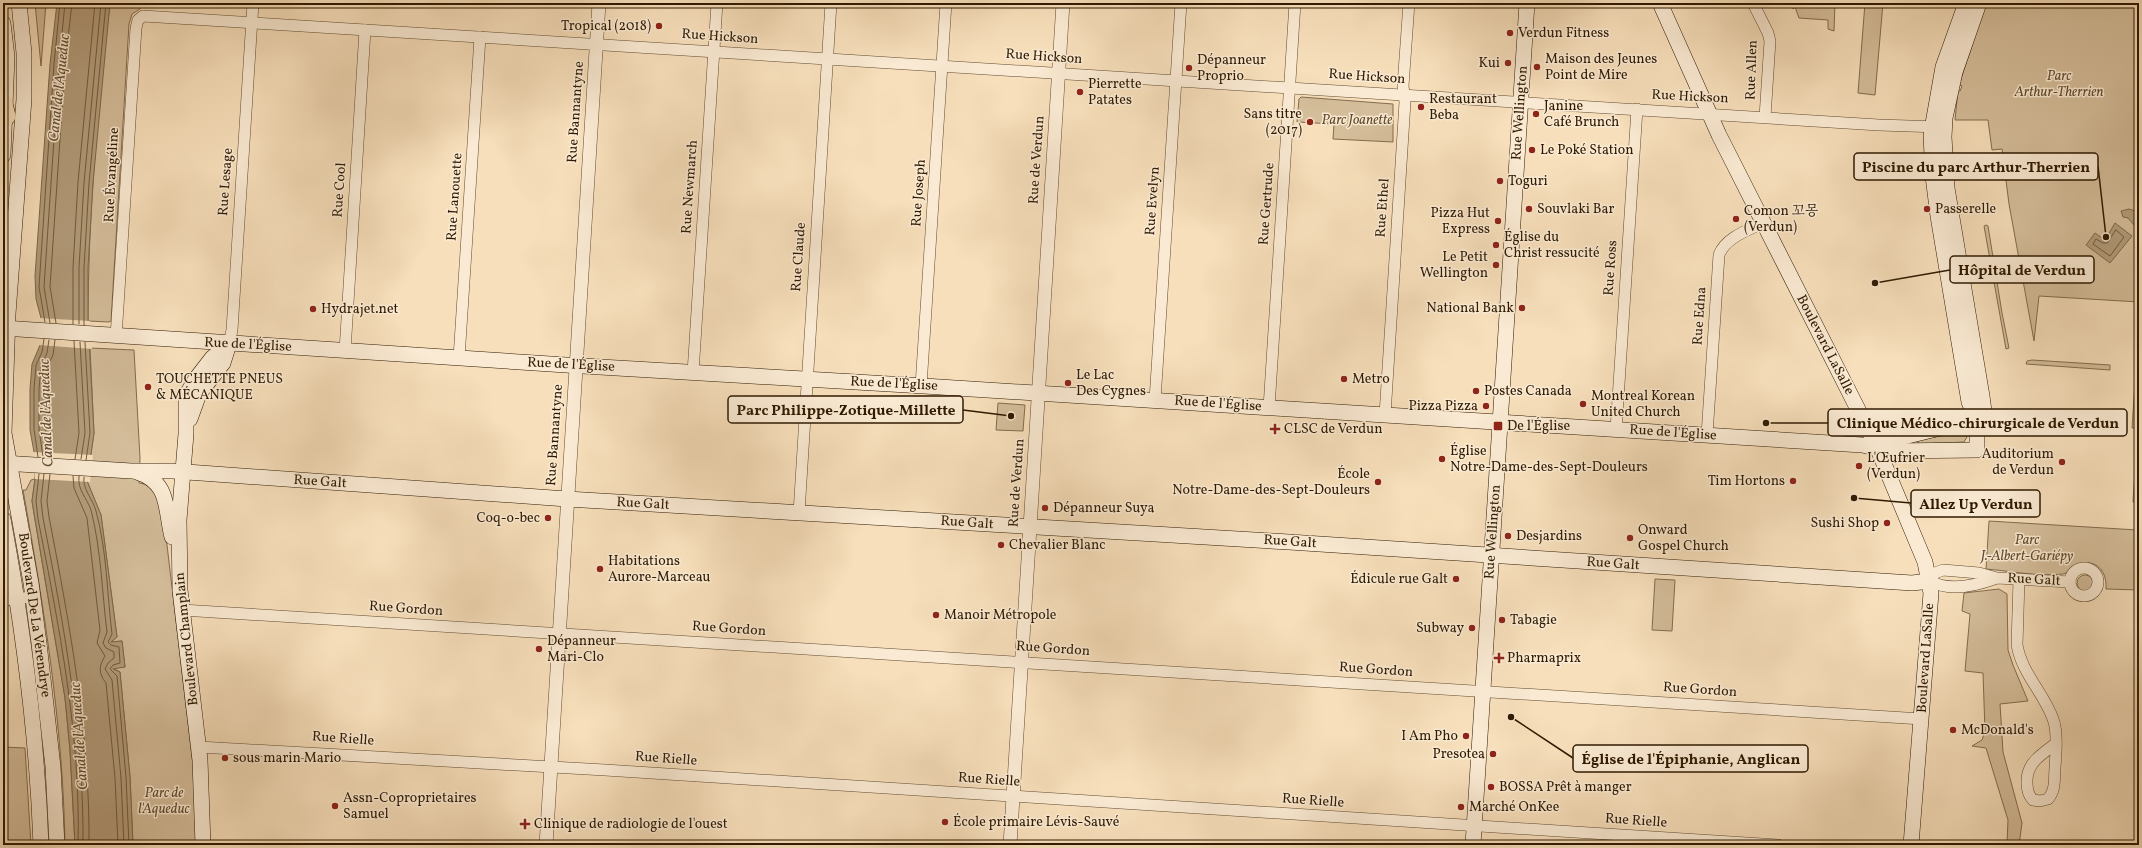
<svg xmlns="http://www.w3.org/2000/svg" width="2142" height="848" viewBox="0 0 2142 848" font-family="Vollkorn,'Noto Serif KR',serif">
<rect width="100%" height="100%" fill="#f7dfbb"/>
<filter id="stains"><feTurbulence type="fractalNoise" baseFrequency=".005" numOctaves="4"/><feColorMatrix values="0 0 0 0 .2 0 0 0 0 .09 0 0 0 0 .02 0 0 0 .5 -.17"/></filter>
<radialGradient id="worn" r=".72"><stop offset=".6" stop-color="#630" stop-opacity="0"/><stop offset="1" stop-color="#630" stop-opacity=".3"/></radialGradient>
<g fill="#d5be9b" stroke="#826c4e">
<polygon points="35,3 46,3 41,66"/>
<path d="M110,3H141L140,9L132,14L129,24L111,321L109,322L88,321C88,214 98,109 110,3Z"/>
<polygon points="1790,3 1835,3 1834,31 1828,29 1828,20 1799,18 1795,7 1793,9"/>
<polygon points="1865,3 1883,3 1875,95 1858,93"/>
<polygon points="1986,3 2139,3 2139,302 2039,296 2034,341 2009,204 2002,149 1992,150 1988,120 1955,120 1958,90 1960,91 1962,86 1959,85"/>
<polygon points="1301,97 1393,104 1393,142 1333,139 1334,124 1297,122 1299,99"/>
<polygon points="1986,225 1988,226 2002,313 2009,348 2006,349 1984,226"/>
<path d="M90,348L134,350L140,458L139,483C155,485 158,497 163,511L194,774L196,845H133L130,777L120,672L113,668L125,667L122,641L111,642L117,637L101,515L87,481L94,433Z"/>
<polygon points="2032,360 2110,365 2110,370 2026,364 2027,361"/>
<polygon points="2135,383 2139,383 2139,428 2132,428"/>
<polygon points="998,403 1025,405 1023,431 996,430"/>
<polygon points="1962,432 1967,437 1964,442 1920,444 1917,442 1918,440"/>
<polygon points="2135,470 2139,471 2139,502 2133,502"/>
<path d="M35,479L32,501L35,520L65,698L70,750L75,845H65C63,726 44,607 23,490H26L31,480Z"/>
<path d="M1989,521L2137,530L2139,523V590L2106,589C2107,577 2102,565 2090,563C2079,560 2072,573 2063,574C2038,577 2011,571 1986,569Z"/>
<circle cx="2085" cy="583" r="8"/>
<polygon points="1655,579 1675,580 1672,631 1652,630"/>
<polygon points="1999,589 2007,594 2008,650 2013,665 2028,701 2000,704 2003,752 2022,823 2019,845 2007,845 2008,820 1986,748 1972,746 1982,740 1985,731 1983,673 1965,671 1970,614 1962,611 1964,593"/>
<polygon points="3,747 25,748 31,845 3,845"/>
</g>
<g fill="#b39c7b" stroke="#7e684a">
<polygon points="57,3 110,3 93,183 88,268 88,321 94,433 87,481 101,515 117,637 111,642 122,641 125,667 113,669 120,672 130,777 133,845 75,845 70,750 65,698 32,501 35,479 34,452 30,430 30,389 32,364 40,345 41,318 36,299 35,276 50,64"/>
<polygon points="2129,209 2135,211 2139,216 2138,225 2134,225 2128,218 2123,217 2121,211"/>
<polygon points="2115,223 2132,236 2110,263 2086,245 2095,233 2105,240"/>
</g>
<g fill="#f7dfbb">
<polygon points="39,318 90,321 92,349 38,345"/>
<polygon points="32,452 93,455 90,482 35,479"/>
</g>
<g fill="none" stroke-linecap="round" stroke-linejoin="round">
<g stroke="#715b3e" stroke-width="1">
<polygon points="2116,230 2124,237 2110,256 2093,244 2096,239 2103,243 2107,243"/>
<polyline points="45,322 39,287 54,64 60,3"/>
<polyline points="50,323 44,287 59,65 65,3"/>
<polyline points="56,323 50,287 65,65 72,3"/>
<polyline points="73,324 73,268 78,182 95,3"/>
<polyline points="79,324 79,268 84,183 101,3"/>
<polyline points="84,325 84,268 89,183 106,3"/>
<polyline points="74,341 79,433 75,459"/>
<polyline points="80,342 85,433 81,459"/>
<polyline points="85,342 90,433 86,460"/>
<polyline points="38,457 34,429 34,389 36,365 42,352 44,339"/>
<polyline points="43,457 39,429 39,389 41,366 47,353 49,340"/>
<polyline points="49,457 45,428 45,389 47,367 53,355 55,340"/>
<path d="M39,474L36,501L38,519C59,626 81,736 78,845"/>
<path d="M44,474L41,501L43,518C64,626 84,735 83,845"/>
<path d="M50,474L47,501L49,517C70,626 90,735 89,845"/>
<path d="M73,476L74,488L87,518L100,630L97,643L105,656C99,666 98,673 106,683L115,778L118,845"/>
<path d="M79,476C77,490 87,498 91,510C101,549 102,592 107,632L103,643L106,648L114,652V658L108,663L105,669L112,680L121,778L124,845"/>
<path d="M84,477C82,489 93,499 96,511C107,551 107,594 112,634L108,642L111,645L119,647L120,663L113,665L110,669L117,676L126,777L129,845"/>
</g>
<defs>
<g id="minor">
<polyline points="1753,3 1768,33 1770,41 1765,117"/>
<polyline points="116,337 136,28 138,20 143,16 1879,125 1940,127"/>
<polyline points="229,344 232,330 253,3"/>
<polyline points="345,351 365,30"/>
<polyline points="459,358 480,37"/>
<polyline points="693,373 717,3"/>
<polyline points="921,386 946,3"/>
<polyline points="1155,400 1181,3"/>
<polyline points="1269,408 1295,3"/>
<polyline points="1385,415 1405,102 1403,86 1409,3"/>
<polyline points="1616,430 1637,109"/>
<path d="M1707,435L1719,255C1725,238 1748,230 1763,223"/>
<polyline points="799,513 831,3"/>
<circle cx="2084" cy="582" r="14"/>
<path d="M1997,578C1978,585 1949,592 1930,581L1935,573L1943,570L1979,573L1997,578L2070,582"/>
<path d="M2019,580L2017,645C2022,674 2044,693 2053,719C2058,731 2056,754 2055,768C2054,779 2056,790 2048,799L2040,801L2033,800C2028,795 2027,790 2027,783C2026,763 2041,755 2055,744"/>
<polyline points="3,600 33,597"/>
<polyline points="182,610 1922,719"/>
<polyline points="199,747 605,770 1778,845"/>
</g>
<g id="tertiary">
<polyline points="546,845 599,3"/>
<polyline points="1010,845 1063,3"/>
</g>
<g id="secondary">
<polyline points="19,3 24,53 24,99 8,314 4,433 31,583 39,643 53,767 57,845"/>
<polyline points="1660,3 1719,135 1877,447 1925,562 1931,593 1911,845"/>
<polyline points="3,23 7,57 3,155"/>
<polyline points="3,328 566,365 924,386 1862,445 1890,451 1977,450 1977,419 1969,402 1938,216 1933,176 1931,135 1943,67 1966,3"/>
<polyline points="190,419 199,394 223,363 229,344"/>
<polyline points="1977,419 1984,411 1982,396 1947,188 1944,137 1945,118 1955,72 1979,3"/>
<polyline points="1877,447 1887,441 1977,419"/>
<polyline points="3,463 131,471 173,471 567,499 1289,542 1912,583 1930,581"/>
<path d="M137,472C170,482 165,509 172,537"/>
<path d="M3,519C23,626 37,736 41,845"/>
<polyline points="203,845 200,760 180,590 179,520 186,434 186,396 195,380 212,358 229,344"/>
<polyline points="1473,845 1527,3"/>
</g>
<polyline id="motorway" points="3,104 6,116"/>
</defs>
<use href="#minor" stroke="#614b2f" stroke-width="12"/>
<use href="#tertiary" stroke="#614b2f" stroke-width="14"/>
<use href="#secondary" stroke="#2f1a00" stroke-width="16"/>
<use href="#motorway" stroke="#2f1a00" stroke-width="20"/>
<use href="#minor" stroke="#faead3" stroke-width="11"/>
<use href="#tertiary" stroke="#faead3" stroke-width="13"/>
<use href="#secondary" stroke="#faead3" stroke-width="15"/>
<use href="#motorway" stroke="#f7dfbb" stroke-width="19"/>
</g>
<g fill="#8f2418" stroke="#faead3" stroke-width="1.5">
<circle cx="659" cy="26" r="4"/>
<circle cx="1510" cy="33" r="4"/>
<circle cx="1508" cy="63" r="4"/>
<circle cx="1537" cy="67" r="4"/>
<circle cx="1189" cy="68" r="4"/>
<circle cx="1080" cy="92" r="4"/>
<circle cx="1421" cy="107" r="4"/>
<circle cx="1536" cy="114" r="4"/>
<circle cx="1310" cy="122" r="4"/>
<circle cx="1532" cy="150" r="4"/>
<circle cx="1500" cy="181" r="4"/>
<circle cx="1529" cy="209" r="4"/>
<circle cx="1927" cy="209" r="4"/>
<circle cx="1736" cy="219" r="4"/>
<circle cx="1498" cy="221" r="4"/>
<circle cx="1496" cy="245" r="4"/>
<circle cx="1496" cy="265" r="4"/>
<circle cx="1522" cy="308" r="4"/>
<circle cx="313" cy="309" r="4"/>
<circle cx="1344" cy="379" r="4"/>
<circle cx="1068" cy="383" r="4"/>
<circle cx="148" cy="387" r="4"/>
<circle cx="1476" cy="391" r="4"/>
<circle cx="1583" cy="404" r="4"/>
<circle cx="1486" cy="406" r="4"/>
<rect x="1493" y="421" width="10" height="10" rx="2"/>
<path d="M1273 423h4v4h4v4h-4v4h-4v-4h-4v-4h4z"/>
<circle cx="1442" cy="459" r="4"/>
<circle cx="2062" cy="462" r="4"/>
<circle cx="1859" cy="466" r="4"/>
<circle cx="1793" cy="481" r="4"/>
<circle cx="1378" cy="482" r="4"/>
<circle cx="1045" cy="508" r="4"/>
<circle cx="548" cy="518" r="4"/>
<circle cx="1887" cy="523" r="4"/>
<circle cx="1508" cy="536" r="4"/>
<circle cx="1630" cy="538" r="4"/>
<circle cx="1001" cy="545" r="4"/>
<circle cx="600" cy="569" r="4"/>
<circle cx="1456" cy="579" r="4"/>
<circle cx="936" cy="615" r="4"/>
<circle cx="1502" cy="620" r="4"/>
<circle cx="1472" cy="628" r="4"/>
<circle cx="539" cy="649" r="4"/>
<path d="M1497 652h4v4h4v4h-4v4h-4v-4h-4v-4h4z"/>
<circle cx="1953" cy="730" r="4"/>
<circle cx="1466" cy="736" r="4"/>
<circle cx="1493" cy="754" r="4"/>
<circle cx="225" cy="758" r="4"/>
<circle cx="1491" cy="787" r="4"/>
<circle cx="335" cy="806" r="4"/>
<circle cx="1461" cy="807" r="4"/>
<circle cx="945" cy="822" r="4"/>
<path d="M523 818h4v4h4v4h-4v4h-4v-4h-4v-4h4z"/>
</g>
<g text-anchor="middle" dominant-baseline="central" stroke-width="3" stroke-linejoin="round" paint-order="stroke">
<g font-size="14" fill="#2f1a00" stroke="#faead3" text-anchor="start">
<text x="651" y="26" text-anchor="end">Tropical (2018)</text>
<text x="1518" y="33">Verdun Fitness</text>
<text x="1545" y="59">Maison des Jeunes<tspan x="1545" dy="16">Point de Mire</tspan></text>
<text x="1197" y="60">Dépanneur<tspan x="1197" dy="16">Proprio</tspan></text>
<text x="1500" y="63" text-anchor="end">Kui</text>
<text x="1088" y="84">Pierrette<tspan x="1088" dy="16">Patates</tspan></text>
<text x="1429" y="99">Restaurant<tspan x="1429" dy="16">Beba</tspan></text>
<text x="1544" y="106">Janine<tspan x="1544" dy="16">Café Brunch</tspan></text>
<text x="1302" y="114" text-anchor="end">Sans titre<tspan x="1302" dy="16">(2017)</tspan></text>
<text x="1540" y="150">Le Poké Station</text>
<text x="1508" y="181">Toguri</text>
<text x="1537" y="209">Souvlaki Bar</text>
<text x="1935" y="209">Passerelle</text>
<text x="1744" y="211">Comon 꼬몽<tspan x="1744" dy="16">(Verdun)</tspan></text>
<text x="1490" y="213" text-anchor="end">Pizza Hut<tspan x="1490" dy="16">Express</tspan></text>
<text x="1504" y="237">Église du<tspan x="1504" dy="16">Christ ressucité</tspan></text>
<text x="1488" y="257" text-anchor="end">Le Petit<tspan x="1488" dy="16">Wellington</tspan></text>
<text x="1514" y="308" text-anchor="end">National Bank</text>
<text x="321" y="309">Hydrajet.net</text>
<text x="1076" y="375">Le Lac<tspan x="1076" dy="16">Des Cygnes</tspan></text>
<text x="156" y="379">TOUCHETTE PNEUS<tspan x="156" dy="16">&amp; MÉCANIQUE</tspan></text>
<text x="1352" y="379">Metro</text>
<text x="1484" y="391">Postes Canada</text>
<text x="1591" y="396">Montreal Korean<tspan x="1591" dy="16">United Church</tspan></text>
<text x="1478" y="406" text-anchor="end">Pizza Pizza</text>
<text x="1507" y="426">De l'Église</text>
<text x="1284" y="429">CLSC de Verdun</text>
<text x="1450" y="451">Église<tspan x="1450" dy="16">Notre-Dame-des-Sept-Douleurs</tspan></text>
<text x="2054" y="454" text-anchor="end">Auditorium<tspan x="2054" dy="16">de Verdun</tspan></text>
<text x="1867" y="458">L'Œufrier<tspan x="1867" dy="16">(Verdun)</tspan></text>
<text x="1370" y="474" text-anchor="end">École<tspan x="1370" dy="16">Notre-Dame-des-Sept-Douleurs</tspan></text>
<text x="1785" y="481" text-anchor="end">Tim Hortons</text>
<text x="1053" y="508">Dépanneur Suya</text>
<text x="540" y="518" text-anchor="end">Coq-o-bec</text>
<text x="1879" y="523" text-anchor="end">Sushi Shop</text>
<text x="1638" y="530">Onward<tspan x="1638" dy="16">Gospel Church</tspan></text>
<text x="1516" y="536">Desjardins</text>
<text x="1009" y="545">Chevalier Blanc</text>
<text x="608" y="561">Habitations<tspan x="608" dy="16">Aurore-Marceau</tspan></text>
<text x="1448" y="579" text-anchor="end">Édicule rue Galt</text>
<text x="944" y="615">Manoir Métropole</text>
<text x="1510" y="620">Tabagie</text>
<text x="1464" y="628" text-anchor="end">Subway</text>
<text x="547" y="641">Dépanneur<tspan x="547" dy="16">Mari-Clo</tspan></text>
<text x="1507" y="658">Pharmaprix</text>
<text x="1961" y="730">McDonald's</text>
<text x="1458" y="736" text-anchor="end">I Am Pho</text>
<text x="1485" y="754" text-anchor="end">Presotea</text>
<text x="233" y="758">sous marin Mario</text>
<text x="1499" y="787">BOSSA Prêt à manger</text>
<text x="343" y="798">Assn-Coproprietaires<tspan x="343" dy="16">Samuel</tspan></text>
<text x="1469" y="807">Marché OnKee</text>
<text x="953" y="822">École primaire Lévis-Sauvé</text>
<text x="534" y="824">Clinique de radiologie de l'ouest</text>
</g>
<g font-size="14" fill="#2f1a00" stroke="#faead3">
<text transform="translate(720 37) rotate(4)">Rue Hickson</text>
<text transform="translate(1044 57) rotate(4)">Rue Hickson</text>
<text transform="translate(1752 70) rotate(-88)">Rue Allen</text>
<text transform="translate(1367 77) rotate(4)">Rue Hickson</text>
<text transform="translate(1690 97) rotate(3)">Rue Hickson</text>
<text transform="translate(576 112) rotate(-86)">Rue Bannantyne</text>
<text transform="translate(1520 113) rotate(-86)">Rue Wellington</text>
<text transform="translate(1037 160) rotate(-86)">Rue de Verdun</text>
<text transform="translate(112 175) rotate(-87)">Rue Évangéline</text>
<text transform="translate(226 182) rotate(-86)">Rue Lesage</text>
<text transform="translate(690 187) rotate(-86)">Rue Newmarch</text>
<text transform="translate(340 190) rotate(-86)">Rue Cool</text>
<text transform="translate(919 193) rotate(-86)">Rue Joseph</text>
<text transform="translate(455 197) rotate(-86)">Rue Lanouette</text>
<text transform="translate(1153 201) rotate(-86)">Rue Evelyn</text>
<text transform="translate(1267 204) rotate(-86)">Rue Gertrude</text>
<text transform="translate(1383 208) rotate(-86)">Rue Ethel</text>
<text transform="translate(799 257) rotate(-86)">Rue Claude</text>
<text transform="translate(1611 268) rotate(-86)">Rue Ross</text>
<text transform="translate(1700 316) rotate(-86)">Rue Edna</text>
<text transform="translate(248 345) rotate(3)">Rue de l'Église</text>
<text transform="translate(1825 345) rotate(63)">Boulevard LaSalle</text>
<text transform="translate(571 365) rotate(3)">Rue de l'Église</text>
<text transform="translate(894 384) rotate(3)">Rue de l'Église</text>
<text transform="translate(1218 404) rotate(4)">Rue de l'Église</text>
<text transform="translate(1673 433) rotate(4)">Rue de l'Église</text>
<text transform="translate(555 435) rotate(-86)">Rue Bannantyne</text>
<text transform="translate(320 482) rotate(4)">Rue Galt</text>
<text transform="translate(1017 483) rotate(-86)">Rue de Verdun</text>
<text transform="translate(643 504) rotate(3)">Rue Galt</text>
<text transform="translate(967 523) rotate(4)">Rue Galt</text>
<text transform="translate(1493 532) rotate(-86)">Rue Wellington</text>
<text transform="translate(1290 542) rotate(4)">Rue Galt</text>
<text transform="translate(1613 564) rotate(4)">Rue Galt</text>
<text transform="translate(2034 580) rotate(3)">Rue Galt</text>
<text transform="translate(406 609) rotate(4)">Rue Gordon</text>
<text transform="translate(34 615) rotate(82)">Boulevard De La Vérendrye</text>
<text transform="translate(729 629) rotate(4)">Rue Gordon</text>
<text transform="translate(187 639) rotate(-96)">Boulevard Champlain</text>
<text transform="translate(1053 649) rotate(4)">Rue Gordon</text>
<text transform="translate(1926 658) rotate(-86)">Boulevard LaSalle</text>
<text transform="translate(1376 670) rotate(4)">Rue Gordon</text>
<text transform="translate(1700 690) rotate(4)">Rue Gordon</text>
<text transform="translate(343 739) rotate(4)">Rue Rielle</text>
<text transform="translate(666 759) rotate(4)">Rue Rielle</text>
<text transform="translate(989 780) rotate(4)">Rue Rielle</text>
<text transform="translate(1313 801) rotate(4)">Rue Rielle</text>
<text transform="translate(1636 821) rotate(4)">Rue Rielle</text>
</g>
<g font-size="14" font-style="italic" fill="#614b2e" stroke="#faead3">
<text x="2059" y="76">Parc<tspan x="2059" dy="16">Arthur-Therrien</tspan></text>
<text x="1357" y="120">Parc Joanette</text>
<text x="2027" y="540">Parc<tspan x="2027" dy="16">J.-Albert-Gariépy</tspan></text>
<text x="164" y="793">Parc de<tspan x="164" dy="16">l'Aqueduc</tspan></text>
</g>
<g font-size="15" font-style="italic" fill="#644e31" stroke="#faead3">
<text transform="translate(60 88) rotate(-84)">Canal de l'Aqueduc</text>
<text transform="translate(47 413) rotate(-92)">Canal de l'Aqueduc</text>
<text transform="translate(80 736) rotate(-94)">Canal de l'Aqueduc</text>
</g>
</g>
<path fill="none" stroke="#2f1a00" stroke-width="1.5" d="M2106 237L2098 166M1875 283L1950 270M1011 416L963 410M1766 423L1828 423M1854 498L1911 503M1511 717L1573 758"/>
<g fill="#2f1a00" stroke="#faead3" stroke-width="1.5">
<circle cx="2106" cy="237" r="4"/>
<circle cx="1875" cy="283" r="4"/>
<circle cx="1011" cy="416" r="4"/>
<circle cx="1766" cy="423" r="4"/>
<circle cx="1854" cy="498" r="4"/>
<circle cx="1511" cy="717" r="4"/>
</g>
<g fill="#faead3" stroke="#2f1a00" stroke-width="1.5">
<rect x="1854" y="153" width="244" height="27" rx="4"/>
<rect x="1950" y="256" width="144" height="27" rx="4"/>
<rect x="728" y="396" width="235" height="27" rx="4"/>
<rect x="1828" y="409" width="299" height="27" rx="4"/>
<rect x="1911" y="490" width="129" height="27" rx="4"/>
<rect x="1573" y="745" width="235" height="27" rx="4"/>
</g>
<g font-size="15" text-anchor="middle" font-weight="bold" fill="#2f1a00">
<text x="1976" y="172">Piscine du parc Arthur-Therrien</text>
<text x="2022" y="275">Hôpital de Verdun</text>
<text x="846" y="415">Parc Philippe-Zotique-Millette</text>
<text x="1978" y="428">Clinique Médico-chirurgicale de Verdun</text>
<text x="1976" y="509">Allez Up Verdun</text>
<text x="1691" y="764">Église de l'Épiphanie, Anglican</text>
</g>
<rect width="2142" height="848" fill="none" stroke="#f7dfbb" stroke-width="16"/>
<rect x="4" y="4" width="2134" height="840" fill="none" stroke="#2f1a00" stroke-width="2"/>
<rect x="8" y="8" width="2126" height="832" fill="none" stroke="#2f1a00"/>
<rect width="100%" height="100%" filter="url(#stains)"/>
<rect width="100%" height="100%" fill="url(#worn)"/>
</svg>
